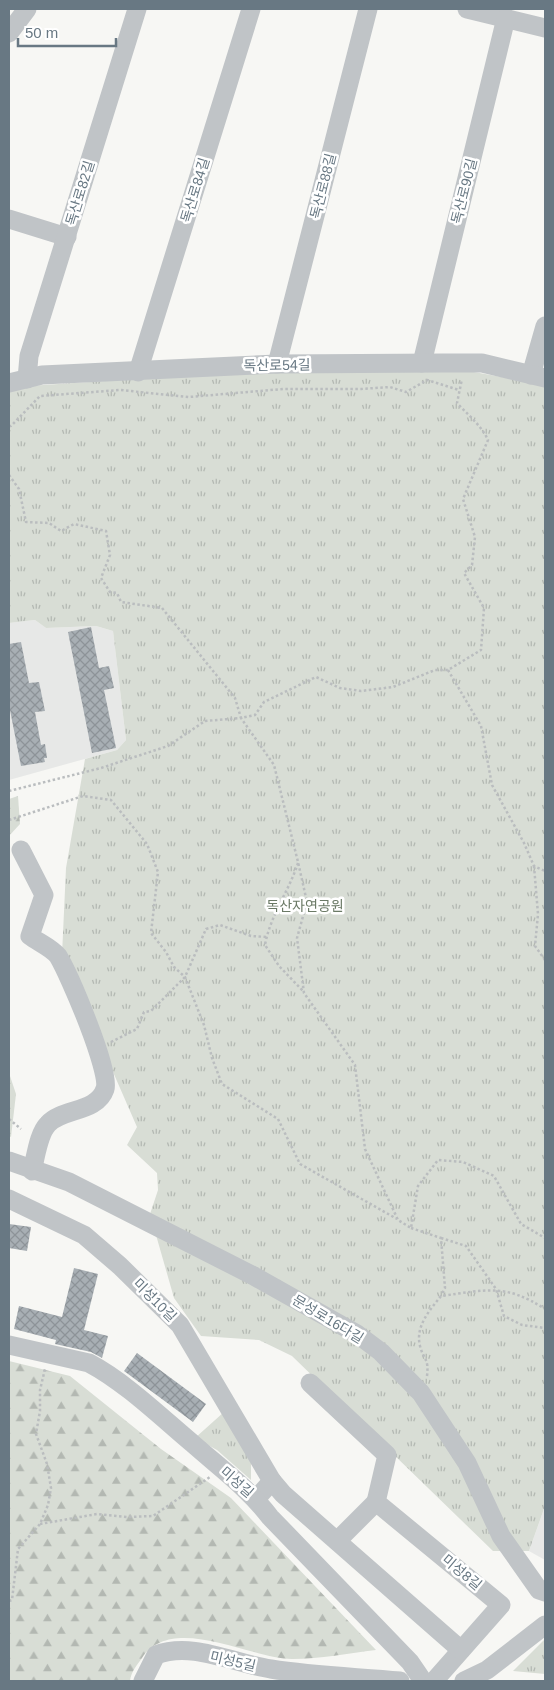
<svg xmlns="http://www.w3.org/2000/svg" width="554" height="1690" viewBox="0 0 554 1690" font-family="Arial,'Noto Sans KR',sans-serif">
<defs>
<pattern id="forest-firs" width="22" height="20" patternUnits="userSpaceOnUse" patternTransform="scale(1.25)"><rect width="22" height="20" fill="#d8ddd5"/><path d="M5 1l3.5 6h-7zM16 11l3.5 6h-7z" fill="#b3b8b2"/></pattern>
<pattern id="park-tufts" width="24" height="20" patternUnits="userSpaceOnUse" patternTransform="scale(1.25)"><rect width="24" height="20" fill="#d8ddd5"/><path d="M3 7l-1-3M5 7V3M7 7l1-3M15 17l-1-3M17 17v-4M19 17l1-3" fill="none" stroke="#b3b8b2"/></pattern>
<pattern id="building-cross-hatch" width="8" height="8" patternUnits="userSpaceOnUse" patternTransform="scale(1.25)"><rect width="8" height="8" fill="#a8afb4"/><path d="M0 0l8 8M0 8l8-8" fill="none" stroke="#8d9398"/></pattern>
</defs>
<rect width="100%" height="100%" fill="#f7f7f4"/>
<g fill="#e7e8e7">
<polygon points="35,620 46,628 96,626 113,631 126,740 117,750 9,780 9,623"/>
<polygon points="545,1506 545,1560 529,1551"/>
</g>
<g fill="url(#forest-firs)">
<polygon points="18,796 20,824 9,836 9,799"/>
<polygon points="9,1073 16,1094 11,1137 9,1136"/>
<path d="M9,1361L70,1376L161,1449L231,1498L376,1650C349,1653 320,1659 293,1659C253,1660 172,1612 142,1658C137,1665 131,1672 130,1681H9Z"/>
</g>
<g fill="url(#park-tufts)">
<polygon points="243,372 474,372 545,385 545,1506 529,1551 493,1551 292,1356 259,1340 201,1336 174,1298 150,1214 158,1190 157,1173 127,1145 137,1127 62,955 66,868 85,759 117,750 126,740 113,631 96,626 46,628 35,620 9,623 9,389 28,386"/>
<polygon points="224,1412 251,1463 251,1480 217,1450 195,1438"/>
<polygon points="545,1639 545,1674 513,1671"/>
</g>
<g fill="url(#building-cross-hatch)">
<polygon points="91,627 99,668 109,666 114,688 104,690 116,748 92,753 68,632"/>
<polygon points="21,642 29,683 39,682 45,711 35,712 41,745 45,744 47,758 44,758 45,762 21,766 9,705 9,644"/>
<polygon points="9,1224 31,1227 27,1251 9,1248"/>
<polygon points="74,1268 98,1274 84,1330 108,1336 102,1358 91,1352 55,1344 56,1340 14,1329 19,1306 62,1317"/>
<polygon points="137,1353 206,1404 193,1422 124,1371"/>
</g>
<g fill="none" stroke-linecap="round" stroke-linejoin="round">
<g stroke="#babdbf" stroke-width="2.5" stroke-dasharray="2.5 2.5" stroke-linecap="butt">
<polyline points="9,426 11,426 40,396 120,390 189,397 283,389 361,389 390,387 406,392 427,380 459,390"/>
<path d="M9,475L19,489L26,522L49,523L61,531L74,524L106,531L110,555L101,578L110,592L117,593L121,602L162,608L235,698L241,718L255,715L264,702L316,677L340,688L361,691L393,687L435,670H448L481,650L484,608L464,573L472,565L475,537L463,499L488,440C481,425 468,415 457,403L462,379"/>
<polyline points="448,670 481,726 492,785 524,843 534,866 545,871"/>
<polyline points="9,791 101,768 168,746 205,721 241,718 274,765 298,862 307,902 297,938 304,993 355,1065 365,1149 398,1220 411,1228 418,1186 438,1160 463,1162 494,1176 521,1224 545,1238"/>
<polyline points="9,820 83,796 111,800 147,844 158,872 151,933 166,952 174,967 185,977 204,1025 212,1058 222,1084 278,1119 300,1164 397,1219"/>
<path d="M298,863C289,891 270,916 265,945L279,966L303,991"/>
<polyline points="534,866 538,914 535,946 545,960"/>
<polyline points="111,1042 137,1029 144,1012 151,1011 185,977 206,929 220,925 251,936 267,937"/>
<polyline points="9,1119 21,1129"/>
<polyline points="411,1228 441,1238 445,1288 441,1296"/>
<polyline points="441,1238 466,1246 496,1289 504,1316 522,1325 545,1328"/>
<path d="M427,1376C429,1358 424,1361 420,1346C415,1326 430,1310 441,1296C486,1290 505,1283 545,1309"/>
<polyline points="40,1524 97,1514 127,1517 153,1516 210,1477"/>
<polyline points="9,1601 12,1600 18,1549 40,1524 48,1505 51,1488 47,1464 36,1434 40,1411 40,1390 45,1369"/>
</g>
<g stroke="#c0c4c7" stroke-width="19">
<polyline points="467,9 545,28"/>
<polyline points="9,33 27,9"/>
<polyline points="9,219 67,237"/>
<polyline points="422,363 506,18"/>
<polyline points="277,364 368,9"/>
<polyline points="138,372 251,9"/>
<polyline points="531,375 545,326"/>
<polyline points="27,379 29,356 137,9"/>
<polyline points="9,383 42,375 277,364 443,363 482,363 545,378"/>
<path d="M21,850L44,895L30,936C38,942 52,948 58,956C69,974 111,1072 105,1089C97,1113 62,1108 48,1124C38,1134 36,1157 32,1171"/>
<polyline points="9,1161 69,1182 252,1275 357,1334 381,1352 421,1393 467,1463 501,1536 539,1590 545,1592"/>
<polyline points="9,1199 84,1235 120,1266 180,1325 272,1481 256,1499"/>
<path d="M9,1345L89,1363C125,1382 161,1417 192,1443C219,1467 248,1488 270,1517L410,1662L423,1681"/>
<polyline points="310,1383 387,1455 376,1502 501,1605 434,1681"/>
<polyline points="272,1481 283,1494 461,1650"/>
<polyline points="337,1541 376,1502"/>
<path d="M143,1681L156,1655C193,1641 234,1664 271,1669C314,1676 357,1677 400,1681"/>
<polyline points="464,1681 487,1670 545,1625"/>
</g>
</g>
<g text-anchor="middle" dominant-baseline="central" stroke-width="5" stroke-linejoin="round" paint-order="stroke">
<g font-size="14" fill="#687883" stroke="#fff">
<text transform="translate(323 186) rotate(-76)">독산로88길</text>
<text transform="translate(195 190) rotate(-73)">독산로84길</text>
<text transform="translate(464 191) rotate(-76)">독산로90길</text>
<text transform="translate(80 193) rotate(-73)">독산로82길</text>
<text transform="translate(277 365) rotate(-1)">독산로54길</text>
<text transform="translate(155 1300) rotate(45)">미성10길</text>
<text transform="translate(328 1319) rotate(31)">문성로16다길</text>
<text transform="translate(237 1482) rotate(41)">미성길</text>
<text transform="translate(462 1572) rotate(40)">미성8길</text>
<text transform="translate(233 1661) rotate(13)">미성5길</text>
</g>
<g font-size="14" fill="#6b7a66" stroke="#fff">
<text x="305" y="906">독산자연공원</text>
</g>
</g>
<rect width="554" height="1690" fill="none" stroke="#687883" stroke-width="20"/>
<path d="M18 38v8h98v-8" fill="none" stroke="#687883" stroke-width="2.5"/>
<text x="25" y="38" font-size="15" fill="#687883" stroke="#ffffff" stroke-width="4" paint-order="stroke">50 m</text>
</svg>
